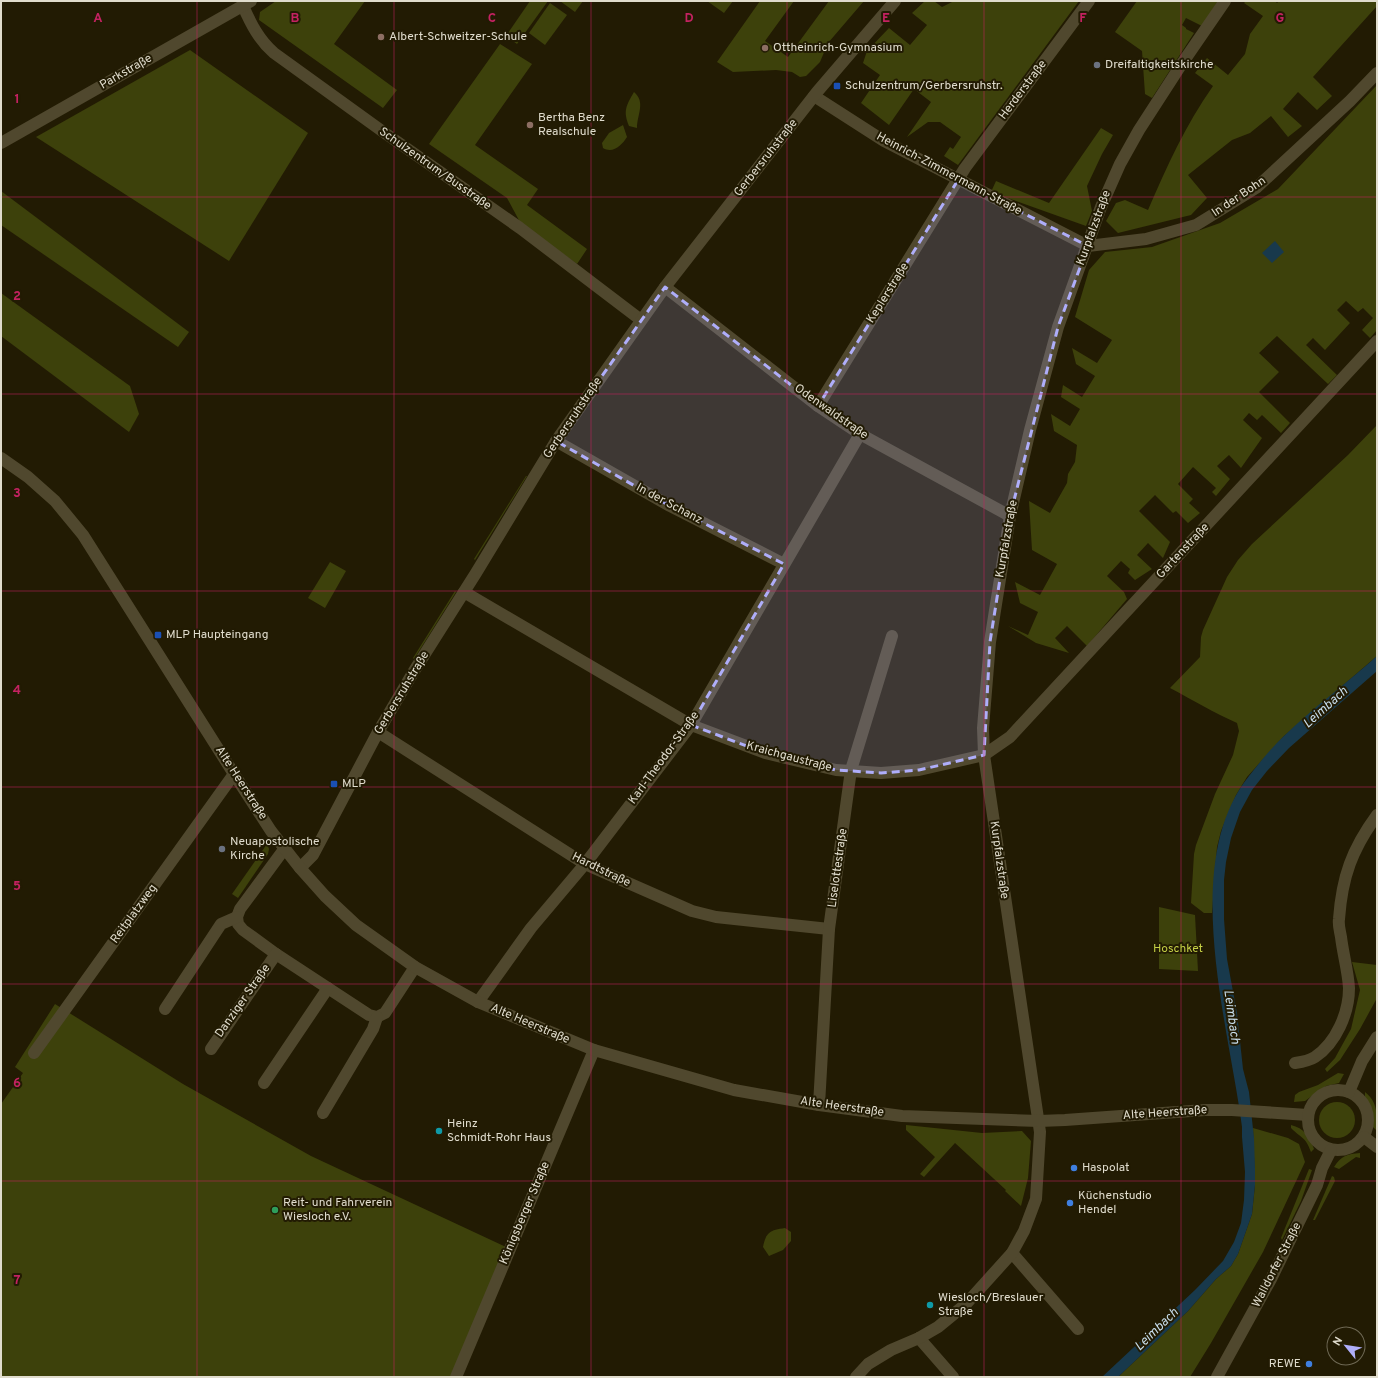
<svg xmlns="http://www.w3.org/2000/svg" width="1378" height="1378" viewBox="0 0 1378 1378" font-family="Overpass,sans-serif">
<rect width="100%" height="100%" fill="#221b03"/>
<g fill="#3d410b">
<polygon points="276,1 365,1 334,44 397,90 383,108 259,20 260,12"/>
<polygon points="530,1 548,1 517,44 506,36"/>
<polygon points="560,1 583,1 575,12"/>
<polygon points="707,1 733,1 724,13"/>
<polygon points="760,1 794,1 765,41 788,57 829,1 864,1 828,43 820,62 806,76 800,77 792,72 776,70 733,72 717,62"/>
<polygon points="925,1 934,1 942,7 954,1 1079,1 958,165 944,156 950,147 953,149 961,137 940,122 928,122 907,137 931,102 914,89 889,125 861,103 880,75 863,63 867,51 889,28 910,45 927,25 912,13"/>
<polygon points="1137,1 1218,1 1202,26 1186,18 1182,25 1186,28 1186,29 1194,33 1152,98 1145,94 1142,51 1115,32"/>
<path d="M1246,1H1275L1277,3L1279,1H1377V6L1313,77L1332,96L1317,110L1298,92L1283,109L1302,126L1288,137L1271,116L1250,133L1232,140L1188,175L1207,198L1191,215L1118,233L1106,221L1116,203L1125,200L1148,210C1167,166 1185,126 1213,86L1195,73L1207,58L1228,75L1245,54L1250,34L1263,16L1244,3Z"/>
<polygon points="550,3 567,15 545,45 529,33"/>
<polygon points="500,44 532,64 475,145 538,189 527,205 587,249 577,264 521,224 507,198 429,144"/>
<polygon points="190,50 308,133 229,261 36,137"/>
<polygon points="1377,85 1377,330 1370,338 1362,330 1373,318 1363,308 1358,312 1346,301 1337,310 1350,323 1325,350 1313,338 1306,345 1337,375 1328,384 1277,336 1259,353 1279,372 1259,392 1290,423 1281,433 1262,415 1257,420 1249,413 1243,420 1262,438 1241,468 1229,455 1217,466 1230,479 1216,496 1212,492 1216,488 1193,467 1178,484 1193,499 1189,503 1200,513 1188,523 1176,511 1173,513 1155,495 1139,511 1170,542 1163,558 1148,543 1137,555 1152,569 1135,580 1128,573 1130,569 1121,561 1107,576 1124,592 1127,599 1087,646 1067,626 1055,638 1069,653 1036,643 1008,626 1028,635 1038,612 1020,603 1015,582 1040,595 1057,564 1032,550 1029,501 1050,513 1067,483 1068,474 1075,462 1077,445 1054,431 1051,414 1070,426 1080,409 1061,397 1063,385 1082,397 1095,376 1076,364 1072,348 1097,363 1112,340 1075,317 1089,270 1105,252 1152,247 1220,223 1278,189"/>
<path d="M634,92C646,102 637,115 637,128L629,126C623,111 626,106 634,92Z"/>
<path d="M623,125L627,137C622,145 613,154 603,148L602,143L609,133Z"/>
<polygon points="1101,128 1113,135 1102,154 1087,186 1092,211 1086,226 991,192 996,181 1049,203"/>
<polygon points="1,191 189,332 178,347 1,225"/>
<polygon points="1,293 130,386 139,414 129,432 1,336"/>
<path d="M1377,425V656L1284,736L1247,777L1236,795L1221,831L1217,847L1212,913H1204L1191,903L1194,854L1196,845L1215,794L1233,755L1239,731L1237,723C1214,713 1193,700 1170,688L1200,657L1201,637L1203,630L1227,577L1238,560L1252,544L1348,455Z"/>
<polygon points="526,476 527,476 475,560 474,559"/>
<polygon points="330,562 346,571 325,608 308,598"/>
<polygon points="455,591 456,592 414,659 413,658"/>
<polygon points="267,844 269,849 268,854 238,898 232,894"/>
<polygon points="1159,907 1195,915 1198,971 1159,969"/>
<polygon points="1352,962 1377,965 1377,998 1360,1029 1340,1060 1327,1072 1325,1069 1335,1058 1351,1029 1360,990"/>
<polygon points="55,1004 183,1084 311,1156 506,1247 454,1377 1,1377 1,1104 23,1073 15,1067"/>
<polygon points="1338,1073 1344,1074 1339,1083 1326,1086 1305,1101 1294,1102 1295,1095 1299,1092 1318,1085"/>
<path d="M1365,1092C1378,1102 1377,1115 1377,1131L1373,1127L1370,1112L1365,1099Z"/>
<circle cx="1337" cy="1120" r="18"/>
<polygon points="906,1125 982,1133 1022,1131 1031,1141 1028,1178 1021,1206 1005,1191 1006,1190 955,1143 924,1177 920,1174 935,1157 906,1130"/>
<path d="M1291,1125C1304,1128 1310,1137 1314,1149L1311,1152C1305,1136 1302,1139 1291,1128Z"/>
<polygon points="1253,1128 1288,1138 1299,1144 1305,1162 1263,1252 1211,1343 1190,1377 1118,1377 1188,1311 1216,1279 1231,1266 1238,1254 1252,1214 1255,1185"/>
<path d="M1360,1153V1158L1356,1157L1339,1169L1334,1167C1341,1156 1347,1154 1360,1153Z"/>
<polygon points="1309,1169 1312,1170 1301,1201 1282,1240 1281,1238"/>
<polygon points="1332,1176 1334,1177 1335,1181 1315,1220 1313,1220"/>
<path d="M785,1228L791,1232V1241L783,1250L769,1256L763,1247C766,1232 770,1230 785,1228Z"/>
</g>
<g fill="#18394c">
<polygon points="1275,241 1284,252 1272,263 1262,253"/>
<path d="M1377,656V671L1289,748L1267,771L1252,790L1240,812L1231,838L1226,862L1224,880V919L1227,959L1237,1013L1243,1069L1249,1092L1254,1138L1255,1168V1185L1252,1214L1238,1254L1231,1266L1216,1279L1188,1311L1118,1377H1102L1195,1290L1223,1261L1234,1242L1241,1223L1244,1200L1245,1172L1242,1137V1127C1229,1025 1179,863 1249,776C1260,762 1272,747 1285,735C1314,707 1347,683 1377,656Z"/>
</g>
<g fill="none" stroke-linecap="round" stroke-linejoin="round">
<g stroke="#50482e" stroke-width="12">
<path d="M243,6C251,24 259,40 274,53L382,131L520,228L641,320"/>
<polyline points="814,96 884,141 1088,246 1146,239 1196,225 1256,188 1350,101 1377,73"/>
<polyline points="665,287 818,406 860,434 1010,516"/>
<polyline points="818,406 965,168 1089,1"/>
<polyline points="556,441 670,506 784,564"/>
<polyline points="464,592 691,725 765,753 836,770 881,773 919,770 984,755 1010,737 1377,341"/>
<polyline points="378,732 585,864 692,911 716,917 829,929"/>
<polyline points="285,848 240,909 237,917 238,924 243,930 276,954 369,1015 377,1017 385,1013 415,967"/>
<polyline points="300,868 313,855 378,732 414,671 476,573 556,441 665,287 817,92 895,1"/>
<polyline points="478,1002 531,928 585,864 691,725 860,434"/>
<polyline points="165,1009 221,924 237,917"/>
<polyline points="211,1049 276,954"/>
<polyline points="34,1053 234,774"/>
<path d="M1295,1063C1302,1062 1309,1061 1315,1057C1336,1043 1349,1013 1349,988C1348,971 1343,954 1341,937C1340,931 1338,925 1339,919C1342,877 1352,849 1377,815"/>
<polyline points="264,1083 328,988"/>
<polyline points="819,1105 829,929 851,770 892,636"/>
<polyline points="323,1113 373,1029 377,1017"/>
<polyline points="1012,1253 1078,1329"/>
<polyline points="919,1338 953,1377"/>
<polyline points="456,1377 594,1050"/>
<polyline points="856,1377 868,1364 891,1350 919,1338 938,1327 966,1304 1012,1253 1024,1231 1036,1199 1040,1132 984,755 983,728 990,642 1010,516 1030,430 1058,327 1101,207 1120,164 1139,130 1181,65 1225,1"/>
</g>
<g stroke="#50482e" stroke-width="12">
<polyline points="1,143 251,1"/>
<polyline points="1,458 28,477 55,501 83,535 234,774 271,831 300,868 325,896 356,925 415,967 478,1002 594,1050 734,1090 819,1105 902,1116 1039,1121 1065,1120 1205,1110 1232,1110 1308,1115"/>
<circle cx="1338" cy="1120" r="30"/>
<polyline points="1349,1092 1362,1061 1377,1037"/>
<polyline points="1364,1137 1377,1147"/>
<polyline points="1217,1377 1271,1279 1317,1185 1322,1168 1331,1150"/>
</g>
</g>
<path fill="#afaefa" fill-opacity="0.2" stroke="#afaefa" stroke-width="3" stroke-dasharray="8 5" stroke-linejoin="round" d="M958,180L1088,246L1058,327L1010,516L990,642L984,755L919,770L881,773L836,770L765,753L691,725L784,564L670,506L556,441L665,287L818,406Z"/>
<path fill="none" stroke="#c42261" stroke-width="1" stroke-opacity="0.55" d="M197,1V1377M394,1V1377M591,1V1377M787,1V1377M984,1V1377M1181,1V1377M1,197H1377M1,394H1377M1,591H1377M1,787H1377M1,984H1377M1,1181H1377"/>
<g fill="#8d6e63" stroke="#221b03" stroke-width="1.5">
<circle cx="381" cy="37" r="4"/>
<circle cx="765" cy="48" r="4"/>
<circle cx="530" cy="125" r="4"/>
</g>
<g fill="#6b7280" stroke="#221b03" stroke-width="1.5">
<circle cx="1097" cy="65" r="4"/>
<circle cx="222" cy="849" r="4"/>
</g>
<g fill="#1a4fb4" stroke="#221b03" stroke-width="1.5">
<rect x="833" y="82" width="8" height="8" rx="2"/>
<rect x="154" y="631" width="8" height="8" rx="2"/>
<rect x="330" y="780" width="8" height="8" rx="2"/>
</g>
<g fill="#0f9aa8" stroke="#221b03" stroke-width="1.5">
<circle cx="439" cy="1131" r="4"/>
<circle cx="930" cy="1305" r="4"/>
</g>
<g fill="#3f7fe0" stroke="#221b03" stroke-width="1.5">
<circle cx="1074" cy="1168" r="4"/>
<circle cx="1070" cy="1203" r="4"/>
<circle cx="1309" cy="1364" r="4"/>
</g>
<circle fill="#2e9e5b" stroke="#221b03" stroke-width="1.5" cx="275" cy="1210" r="4"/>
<g text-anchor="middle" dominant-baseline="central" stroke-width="4" stroke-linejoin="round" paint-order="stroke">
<g font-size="12" fill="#e0dccd" stroke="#221b03" text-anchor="start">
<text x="389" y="37">Albert-Schweitzer-Schule</text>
<text x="773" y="48">Ottheinrich-Gymnasium</text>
<text x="1105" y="65">Dreifaltigkeitskirche</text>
<text x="845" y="86">Schulzentrum/Gerbersruhstr.</text>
<text x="538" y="118">Bertha Benz<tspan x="538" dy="14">Realschule</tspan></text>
<text x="166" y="635">MLP Haupteingang</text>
<text x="342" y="784">MLP</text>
<text x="230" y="842">Neuapostolische<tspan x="230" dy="14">Kirche</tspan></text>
<text x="447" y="1124">Heinz<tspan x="447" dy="14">Schmidt-Rohr Haus</tspan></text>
<text x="1082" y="1168">Haspolat</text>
<text x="1078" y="1196">Küchenstudio<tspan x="1078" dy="14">Hendel</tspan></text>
<text x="283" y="1203">Reit- und Fahrverein<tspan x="283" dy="14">Wiesloch e.V.</tspan></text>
<text x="938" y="1298">Wiesloch/Breslauer<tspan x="938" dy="14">Straße</tspan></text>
<text x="1301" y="1364" text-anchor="end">REWE</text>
</g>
<g font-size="12" fill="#e0dccd" stroke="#221b03">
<text transform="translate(126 72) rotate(-30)">Parkstraße</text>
<text transform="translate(1023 90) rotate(-53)">Herderstraße</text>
<text transform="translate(766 158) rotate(-52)">Gerbersruhstraße</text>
<text transform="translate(435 169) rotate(35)">Schulzentrum/Busstraße</text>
<text transform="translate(949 174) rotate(28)">Heinrich-Zimmermann-Straße</text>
<text transform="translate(1239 197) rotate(-34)">In der Bohn</text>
<text transform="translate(1094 228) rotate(-70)">Kurpfalzstraße</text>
<text transform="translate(888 293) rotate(-58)">Keplerstraße</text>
<text transform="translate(831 412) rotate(35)">Odenwaldstraße</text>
<text transform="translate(573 418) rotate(-56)">Gerbersruhstraße</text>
<text transform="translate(669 504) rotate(28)">In der Schanz</text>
<text transform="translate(1007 539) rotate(-80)">Kurpfalzstraße</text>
<text transform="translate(1183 551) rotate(-47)">Gartenstraße</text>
<text transform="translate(402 693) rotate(-59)">Gerbersruhstraße</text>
<text transform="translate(789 757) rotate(15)">Kraichgaustraße</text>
<text transform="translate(664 758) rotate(-54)">Karl-Theodor-Straße</text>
<text transform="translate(241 783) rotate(57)">Alte Heerstraße</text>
<text transform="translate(999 860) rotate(82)">Kurpfalzstraße</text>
<text transform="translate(838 868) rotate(-82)">Liselottestraße</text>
<text transform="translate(601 870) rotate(26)">Hardtstraße</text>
<text transform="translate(134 914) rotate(-54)">Reitplatzweg</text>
<text transform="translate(243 1001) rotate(-55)">Danziger Straße</text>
<text transform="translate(530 1024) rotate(23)">Alte Heerstraße</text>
<text transform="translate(842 1107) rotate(8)">Alte Heerstraße</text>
<text transform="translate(1165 1113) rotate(-4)">Alte Heerstraße</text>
<text transform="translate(525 1213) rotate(-67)">Königsberger Straße</text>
<text transform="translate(1277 1265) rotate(-63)">Walldorfer Straße</text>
</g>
<g font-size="12" fill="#c4cf45" stroke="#221b03">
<text x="1178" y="949">Hoschket</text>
</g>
<g font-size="13" font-style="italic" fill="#c8deed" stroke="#221b03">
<text transform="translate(1326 708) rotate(-42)">Leimbach</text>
<text transform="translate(1231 1017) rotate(82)">Leimbach</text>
<text transform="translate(1157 1330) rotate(-44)">Leimbach</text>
</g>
</g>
<g font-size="13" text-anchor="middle" font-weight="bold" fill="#c42261" stroke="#221b03" stroke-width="4" stroke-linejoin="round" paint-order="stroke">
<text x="98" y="22">A</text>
<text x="295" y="22">B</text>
<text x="492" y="22">C</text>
<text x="689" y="22">D</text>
<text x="886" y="22">E</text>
<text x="1083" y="22">F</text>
<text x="1280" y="22">G</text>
<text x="17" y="103">1</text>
<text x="17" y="300">2</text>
<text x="17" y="497">3</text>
<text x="17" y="694">4</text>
<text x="17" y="890">5</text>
<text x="17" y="1087">6</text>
<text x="17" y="1284">7</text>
</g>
<rect width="1378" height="1378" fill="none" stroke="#e0dccd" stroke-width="4"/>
<g transform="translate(1346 1346) rotate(300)"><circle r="19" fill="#221b03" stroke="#6e6854"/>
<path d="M0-3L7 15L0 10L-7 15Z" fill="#afaefa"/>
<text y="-6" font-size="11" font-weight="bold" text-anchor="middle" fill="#e0dccd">N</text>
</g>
</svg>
